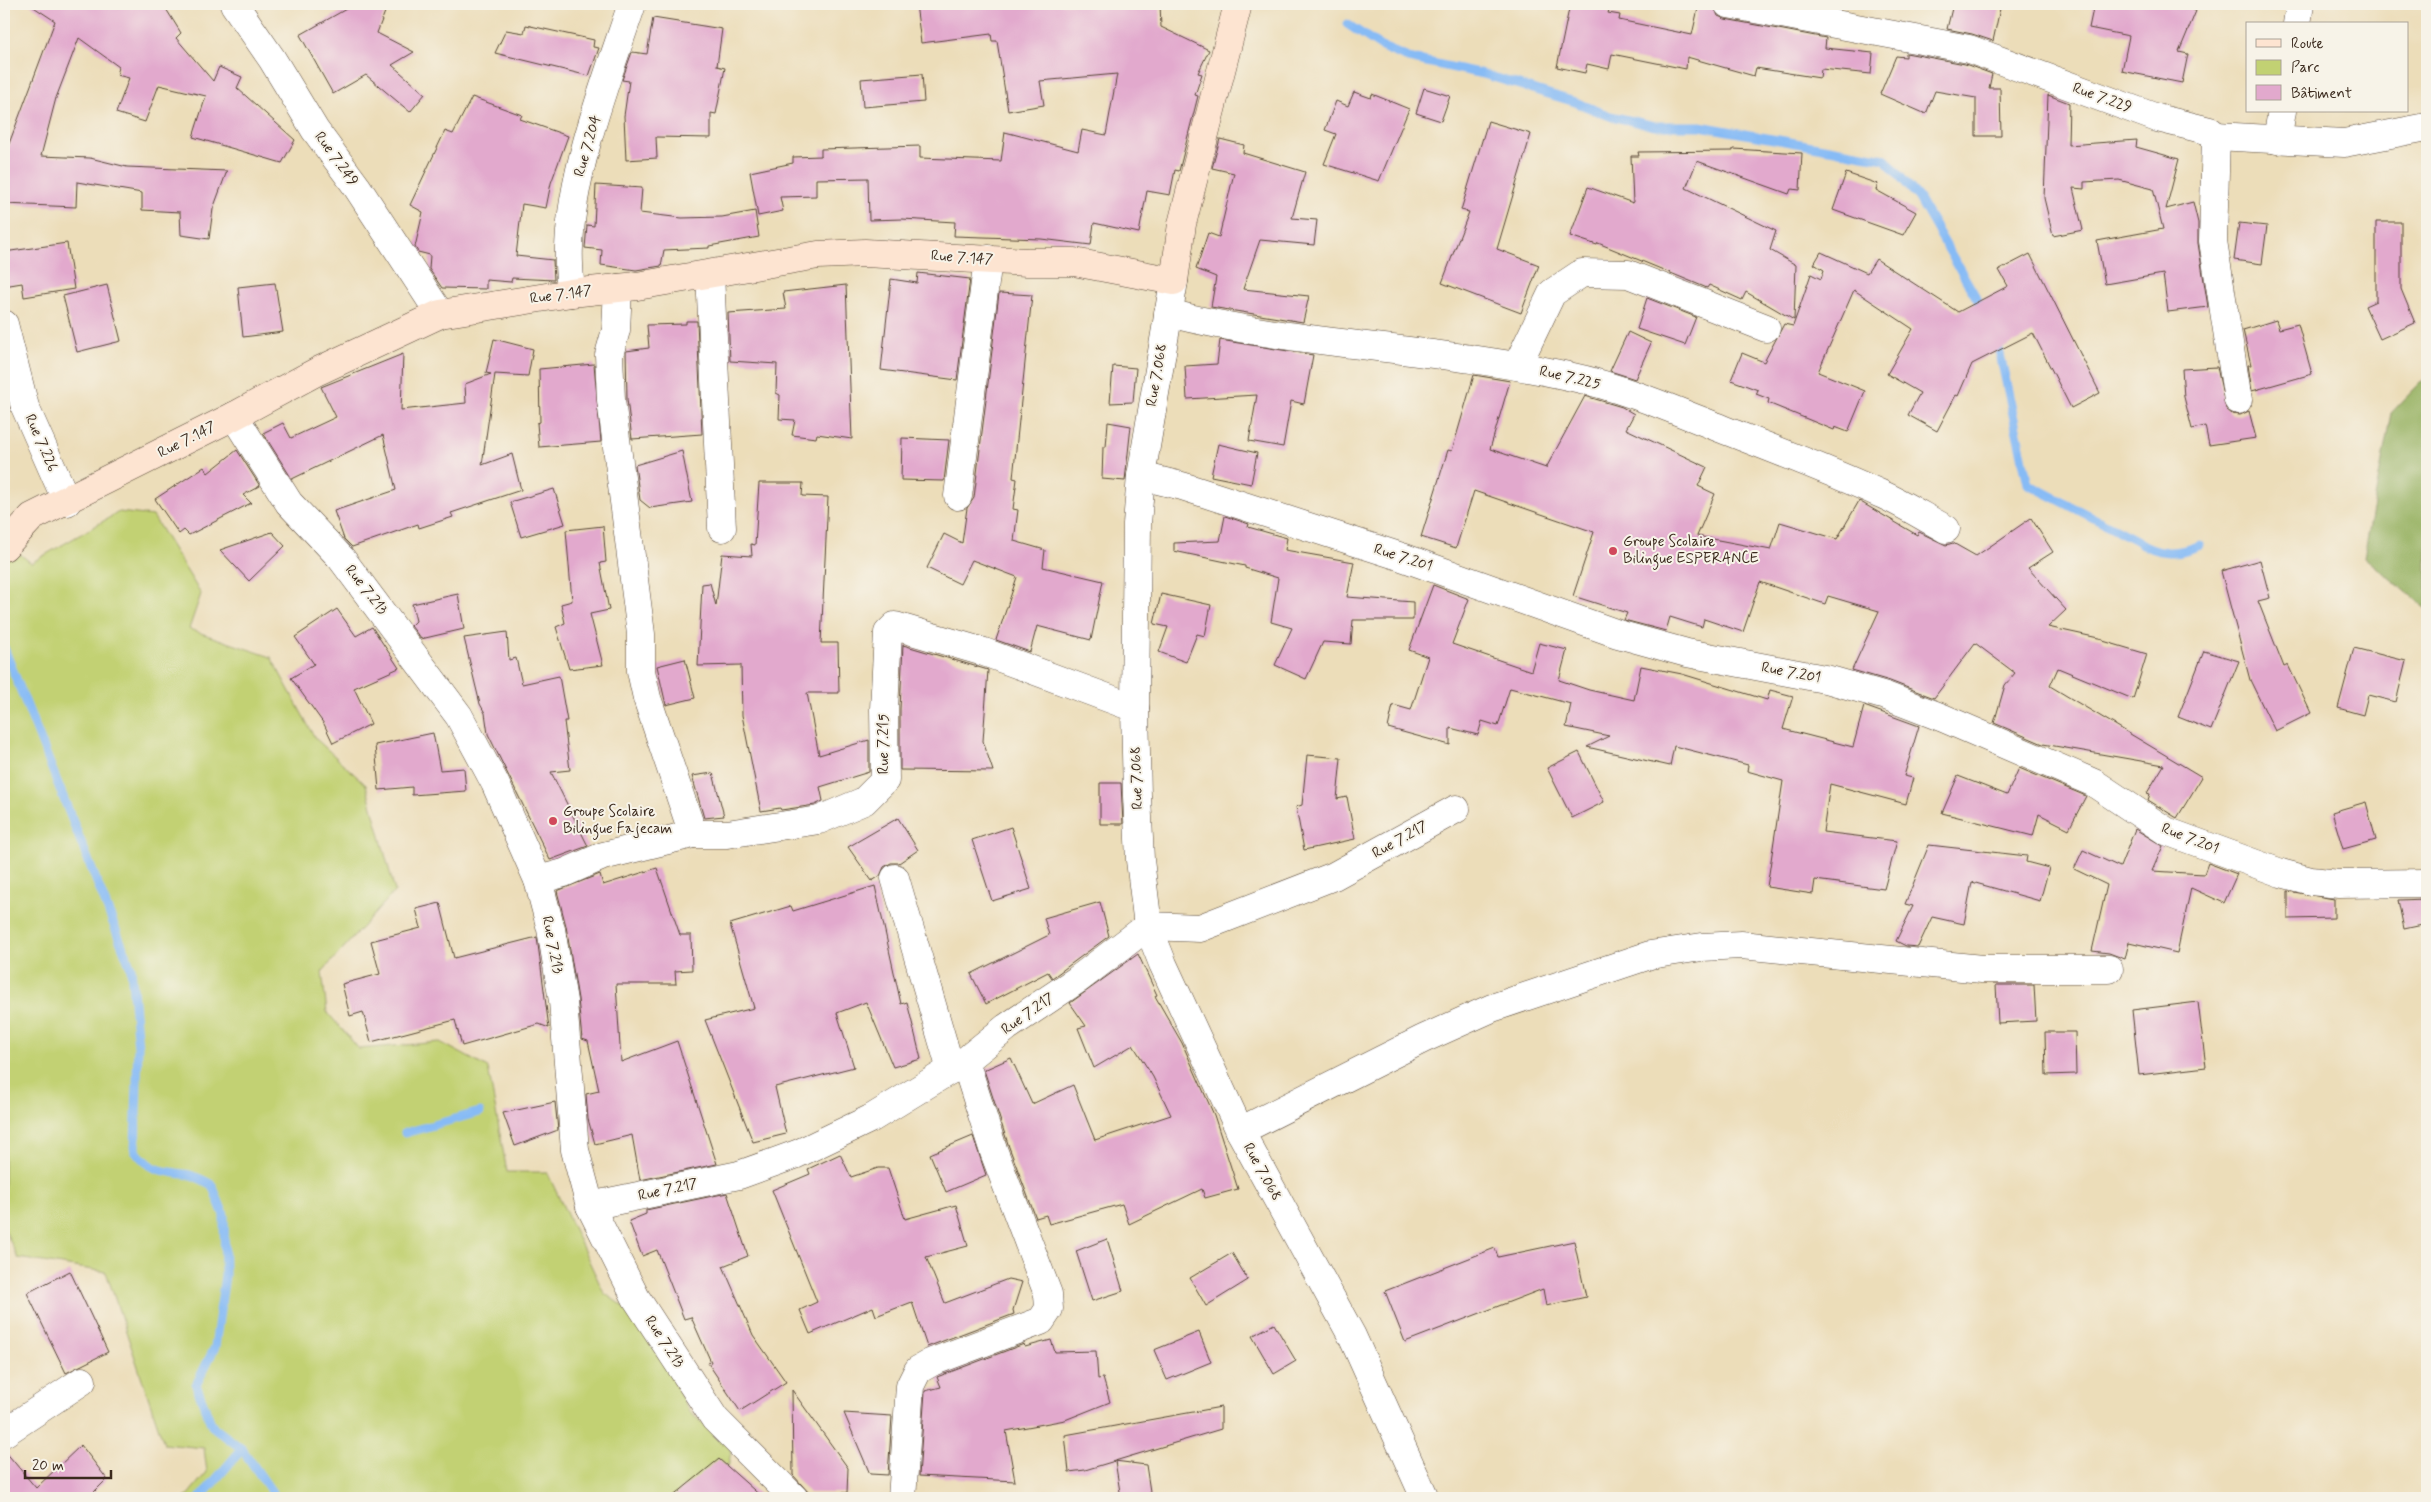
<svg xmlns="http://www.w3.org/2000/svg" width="2431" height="1502" viewBox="0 0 2431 1502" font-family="Mynerve,sans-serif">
<rect width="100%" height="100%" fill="#f7f3e8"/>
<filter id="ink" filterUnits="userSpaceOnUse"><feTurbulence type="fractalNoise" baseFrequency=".02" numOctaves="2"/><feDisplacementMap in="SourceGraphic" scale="10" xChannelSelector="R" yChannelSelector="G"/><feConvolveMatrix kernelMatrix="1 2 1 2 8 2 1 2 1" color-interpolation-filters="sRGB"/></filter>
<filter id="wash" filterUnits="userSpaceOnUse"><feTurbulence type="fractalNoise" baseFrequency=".0096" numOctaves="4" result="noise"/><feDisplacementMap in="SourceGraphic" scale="20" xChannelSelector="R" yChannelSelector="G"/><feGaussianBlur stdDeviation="1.12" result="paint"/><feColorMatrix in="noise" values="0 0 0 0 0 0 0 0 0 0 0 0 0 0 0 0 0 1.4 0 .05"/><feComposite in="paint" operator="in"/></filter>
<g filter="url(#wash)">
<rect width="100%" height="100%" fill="#ecddb9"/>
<polygon fill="#c2d173" stroke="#7e7e48" points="119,512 153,516 201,594 189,629 271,657 315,738 366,785 395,891 322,972 327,1012 359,1049 440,1042 488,1068 507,1172 547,1172 604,1293 644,1321 689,1412 732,1447 725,1483 707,1498 185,1498 207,1472 204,1448 164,1444 106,1272 18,1258 4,1228 4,541 31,563"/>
<polygon fill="#99b365" stroke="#6a6e42" points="2427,376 2427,609 2364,557 2391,413"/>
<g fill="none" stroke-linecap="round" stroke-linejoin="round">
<g stroke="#87bbf5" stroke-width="9">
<polyline points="1347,24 1382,47 1408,58 1483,74 1575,102 1610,116 1655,126 1700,126 1885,159 1918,197 1984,311"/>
<path d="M1997,340L2028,484L2136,540C2157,555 2177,555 2200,545"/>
<path d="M4,648L131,968L138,1047L135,1150C152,1173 164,1171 190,1175C197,1177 205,1181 212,1185L224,1215L225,1275L215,1347L196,1385L212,1426L242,1449L272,1492L273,1498"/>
<polyline points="405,1133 480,1112"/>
<polyline points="200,1498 242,1449"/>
</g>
</g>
<g id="blocks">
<g fill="#e2a9cd">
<polygon points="29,4 163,4 181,33 176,38 213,81 219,67 242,77 237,88 295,140 282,163 193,137 206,96 159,85 145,122 116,113 129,78 117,75 119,67 79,38 56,98 41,156 90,158 127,167 227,171 213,209 209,239 181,235 180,212 142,210 142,193 77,182 76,207 4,204 4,157 55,21"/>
<polygon points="355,4 388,4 377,33 414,52 392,65 425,94 410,112 366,75 333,94 300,35"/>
<polygon points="916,4 1160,4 1161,27 1209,50 1198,73 1202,74 1195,95 1198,96 1179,171 1175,170 1170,195 1147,191 1139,233 1094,223 1091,245 1041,239 954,236 955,222 902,219 869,220 868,178 816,179 816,196 780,197 783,211 758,216 750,172 793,163 793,157 821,156 821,149 920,146 920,158 1001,161 1005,132 1078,151 1082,130 1106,135 1117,74 1040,81 1044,105 1008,111 997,41 992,41 991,34 921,43"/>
<polygon points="1570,4 1611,4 1608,13 1620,15 1619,20 1692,35 1699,4 1713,4 1718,16 1725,19 1826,38 1825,48 1873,53 1871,74 1821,69 1820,78 1756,68 1754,76 1687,57 1686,69 1612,54 1609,69 1587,64 1585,73 1557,67"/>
<polygon points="1953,4 2001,4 1993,41 1972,34 1947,29"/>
<polygon points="2094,4 2178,4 2196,11 2179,52 2188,54 2182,83 2122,71 2129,36 2089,28"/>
<polygon points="653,18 722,29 717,66 725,68 716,114 711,113 711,138 656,137 657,158 626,160 624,116 629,81 622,80 632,52 647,54"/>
<polygon points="526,25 594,40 593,47 599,48 589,76 495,53 506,30 524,33"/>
<polygon points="1906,53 1965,64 1992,74 1989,88 2000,88 2001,136 1976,136 1976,98 1935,91 1926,114 1880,94 1896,56 1906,57"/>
<polygon points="922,74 924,102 863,107 861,79"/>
<polygon points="1424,88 1450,96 1441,121 1416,113"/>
<polygon points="1354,92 1371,98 1372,94 1409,109 1379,181 1324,164 1336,134 1325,130 1336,101 1348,106"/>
<polygon points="2048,95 2069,103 2068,145 2137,140 2136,147 2179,159 2166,209 2193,202 2198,223 2198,243 2208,307 2168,312 2163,274 2105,284 2097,241 2163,229 2153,189 2119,180 2084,182 2084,189 2073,188 2083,230 2053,236 2044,198"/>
<polygon points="472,97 522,115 520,119 568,136 551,183 546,208 522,204 516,256 553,260 554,280 512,278 511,282 486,280 486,289 442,288 429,269 430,255 418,252 415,247 423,212 410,205 445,131 453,134"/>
<polygon points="1488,121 1531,134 1497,249 1539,265 1521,313 1442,283 1469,212 1461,210"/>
<polygon points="1220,139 1244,145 1243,153 1305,172 1292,218 1317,220 1314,245 1260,240 1243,289 1309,296 1303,322 1211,307 1216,277 1196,269 1208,233 1219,237 1234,173 1212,168"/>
<polygon points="1733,149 1802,153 1800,190 1791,189 1789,194 1697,161 1686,188 1776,231 1770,250 1796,265 1794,320 1746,292 1742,300 1709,285 1707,288 1598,243 1597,245 1570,236 1588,187 1633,203 1631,156 1639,156 1638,152 1733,151"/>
<polygon points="1846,173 1878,184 1876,190 1916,212 1903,235 1833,210"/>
<polygon points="596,185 642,188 640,213 682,218 722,217 755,211 759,237 709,246 709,248 664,250 661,266 636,270 601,265 602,250 585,248 587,225 594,226"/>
<polygon points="2376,222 2401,222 2401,289 2415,323 2380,339 2365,306 2376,301"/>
<polygon points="2239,223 2267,226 2262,264 2234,260"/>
<polygon points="67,243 74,289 24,297 22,283 4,286 4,252"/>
<polygon points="1821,252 1867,273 1876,259 1958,312 2008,286 1999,270 2030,254 2100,393 2071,408 2033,333 1972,364 1958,396 1956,395 1937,431 1908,415 1920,393 1887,374 1913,329 1854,290 1818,372 1865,391 1848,432 1835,427 1834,430 1768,403 1769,399 1756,394 1758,390 1731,380 1742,353 1764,362 1784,324 1793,326 1811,274 1821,279 1824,270 1814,264"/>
<polygon points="918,273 970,279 957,380 881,370 891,279 917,283"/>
<polygon points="275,283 283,332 243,337 238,287"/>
<polygon points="107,285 121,341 77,352 63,296"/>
<polygon points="846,285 852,439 817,434 816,438 792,435 795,420 779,419 780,395 776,393 777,364 730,361 728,313 786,309 783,292"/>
<polygon points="999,293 1032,295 1013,478 1017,479 1013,509 1018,510 1014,541 1045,550 1043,567 1103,581 1091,640 1037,626 1030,652 996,640 1017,577 972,560 960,584 927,568 944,534 962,543 967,508 974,498"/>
<polygon points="1647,298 1696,317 1685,345 1637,329"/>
<polygon points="2276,320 2279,329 2298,324 2312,374 2252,391 2248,365 2251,365 2243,330"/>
<polygon points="686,321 697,321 702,434 632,439 627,399 626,351 649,348 647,325 686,324"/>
<polygon points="1628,332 1651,343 1635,379 1610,371"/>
<polygon points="494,339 533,349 528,376 495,374 482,465 512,454 521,490 451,513 453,517 419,528 418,524 352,547 344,539 334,511 396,490 383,435 292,479 263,433 283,423 291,438 336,417 321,387 403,354 401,410 466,403 465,384 491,374 486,373"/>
<polygon points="1220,340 1313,355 1304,404 1291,401 1283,447 1249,441 1257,395 1187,399 1185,366 1217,364"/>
<polygon points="594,364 601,442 539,447 537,423 540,422 539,369"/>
<polygon points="1113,366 1136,368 1133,402 1110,403"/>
<polygon points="2217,367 2226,409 2232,414 2240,415 2249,411 2256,438 2209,445 2205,426 2192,429 2184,397 2182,369"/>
<polygon points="1474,375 1510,381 1490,449 1546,468 1585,396 1622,407 1634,414 1626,429 1707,467 1698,486 1715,494 1697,536 1771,550 1780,522 1837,539 1859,501 1917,535 1919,532 1946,545 1953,543 1976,556 2031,518 2053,552 2028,568 2066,610 2048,627 2103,639 2103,641 2147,654 2133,699 2058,668 2050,686 2202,777 2177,818 2148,800 2150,794 2147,793 2164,765 2043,744 1994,723 2005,685 2015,673 1975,643 1934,698 1890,681 1852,670 1879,611 1828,596 1825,604 1760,582 1743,632 1704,619 1702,627 1670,617 1666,631 1624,620 1627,613 1573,596 1594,532 1474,491 1456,548 1421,537 1448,450 1452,451"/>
<polygon points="1108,422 1131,426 1125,481 1102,479 1103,447 1106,447"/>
<polygon points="902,438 949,440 944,481 901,480"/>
<polygon points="1218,444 1257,453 1251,484 1211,476"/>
<polygon points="237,450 260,486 243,495 251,503 189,535 184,530 179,534 155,499 204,467 208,473"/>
<polygon points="682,451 692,502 650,508 640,500 635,465"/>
<polygon points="759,483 803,483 802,496 828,497 821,643 838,643 839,693 807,693 819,755 869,740 869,772 820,787 823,801 815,805 781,810 780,808 761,811 742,715 741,665 698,666 702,584 710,583 716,606 722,554 752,556 751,544 755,545"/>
<polygon points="554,489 565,524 521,537 510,502"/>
<polygon points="1225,516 1249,524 1248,527 1287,538 1285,550 1354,562 1347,597 1413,602 1413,620 1353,620 1351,644 1323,642 1306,679 1275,665 1292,628 1271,622 1278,578 1245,568 1245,566 1174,551 1174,543 1220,541"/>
<polygon points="603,526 606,562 600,563 609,610 590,614 603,665 569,669 556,627 565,623 561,604 572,601 566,530"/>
<polygon points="272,532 285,546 249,581 220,550"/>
<polygon points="2260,560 2270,598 2258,601 2284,667 2288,665 2311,713 2275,731 2250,680 2221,571"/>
<polygon points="1433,585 1469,599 1452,644 1531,671 1539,643 1567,650 1559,680 1589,690 1634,700 1641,666 1682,674 1767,700 1770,690 1793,696 1783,729 1853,747 1864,706 1919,726 1904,776 1913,778 1906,804 1830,784 1823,832 1897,841 1884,889 1815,880 1813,894 1767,887 1783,781 1747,771 1748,765 1674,746 1670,766 1587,747 1609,736 1566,727 1571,704 1510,688 1498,726 1482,721 1478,735 1450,728 1450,745 1388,728 1393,705 1411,710 1428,657 1409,650"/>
<polygon points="458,594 464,629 421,639 411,626 416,621 412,604"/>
<polygon points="1161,594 1211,605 1205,636 1197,634 1186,662 1159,652 1168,627 1154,624"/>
<polygon points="337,609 356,636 372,627 399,668 354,688 371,724 333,743 324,724 291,678 314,664 295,637"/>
<polygon points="507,632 509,660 516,658 522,684 559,676 567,721 564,721 570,770 551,772 588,846 550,860 488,734 485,713 480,704 464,638"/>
<polygon points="903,645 988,670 983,741 993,771 900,770 900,709"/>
<polygon points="2354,648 2406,661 2396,702 2368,695 2363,715 2338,708"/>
<polygon points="2204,651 2239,661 2211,730 2178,717"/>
<polygon points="685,659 695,698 666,705 657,666"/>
<polygon points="433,733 440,770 464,768 466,791 412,795 412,787 379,790 375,745"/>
<polygon points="1579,752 1604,802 1572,818 1547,768"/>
<polygon points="1307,755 1341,758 1337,799 1347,797 1355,839 1304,850 1296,807 1302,805"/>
<polygon points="2019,768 2086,796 2069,829 2039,814 2033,836 1942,813 1958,776 2007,795"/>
<polygon points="713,773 724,816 704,818 692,776"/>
<polygon points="1100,783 1121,783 1123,824 1100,824"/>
<polygon points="2366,802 2376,840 2343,849 2332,812"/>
<polygon points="898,818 918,850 899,863 891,863 884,867 880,876 872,881 848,847"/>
<polygon points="1011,827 1031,889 992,901 972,840"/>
<polygon points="2135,829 2163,846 2152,871 2204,874 2208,863 2237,874 2224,903 2191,888 2177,953 2129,942 2125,959 2109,953 2092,951 2107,885 2074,869 2083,850 2120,867"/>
<polygon points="1929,845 2027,856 2026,862 2049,868 2040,901 1972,882 1964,924 1932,917 1918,947 1906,946 1896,941 1913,906 1905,904"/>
<polygon points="657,868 680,935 691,935 692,970 675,971 676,984 616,984 621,1062 677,1041 717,1164 640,1180 632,1135 595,1144 588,1119 586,1094 599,1091 588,1041 582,1039 578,999 566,926 557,891 600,874 603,885"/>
<polygon points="875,886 901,1004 907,1002 921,1059 893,1067 866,1002 837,1013 854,1067 775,1087 786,1134 753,1142 705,1020 754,1008 730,924 791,906 793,911"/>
<polygon points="2288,891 2334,899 2334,918 2288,919"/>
<polygon points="2427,899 2427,924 2404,929 2398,900"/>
<polygon points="1100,902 1109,936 1052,978 1048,972 986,1004 971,974 1049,935 1044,918"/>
<polygon points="440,903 454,958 537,937 549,1028 539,1024 462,1046 455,1020 371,1042 363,1012 350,1016 342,984 380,974 371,941 421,928 416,909"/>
<polygon points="1138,954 1157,995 1155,996 1182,1043 1214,1115 1238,1189 1205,1198 1202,1189 1129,1224 1122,1204 1049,1224 1046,1215 1036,1218 1009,1147 984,1070 1011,1058 1032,1104 1073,1085 1095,1140 1171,1115 1153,1077 1133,1045 1094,1068 1078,1028 1086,1026 1070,1003"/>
<polygon points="1996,985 2034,985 2036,1021 1998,1023"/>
<polygon points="2198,1002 2206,1067 2139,1075 2132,1010"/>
<polygon points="2045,1032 2075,1032 2076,1074 2046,1075"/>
<polygon points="555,1102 558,1130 515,1146 503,1113"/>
<polygon points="973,1136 986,1175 946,1192 930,1154"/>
<polygon points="840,1154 851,1177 878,1168 888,1168 905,1219 956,1205 968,1246 926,1257 945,1303 1008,1279 1022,1282 1013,1310 1014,1314 927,1347 912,1302 876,1316 873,1307 810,1334 800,1310 817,1302 772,1190 810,1174 808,1169"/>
<polygon points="727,1193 748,1256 723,1266 753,1335 786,1382 740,1411 708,1363 711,1362 691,1317 684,1319 657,1250 642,1256 629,1221 646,1214 646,1210"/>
<polygon points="1107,1239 1123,1291 1092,1301 1076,1251"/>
<polygon points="1574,1241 1586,1297 1546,1306 1543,1289 1405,1342 1385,1291 1495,1248 1498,1257"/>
<polygon points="1232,1253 1248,1280 1206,1306 1190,1278"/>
<polygon points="70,1271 108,1352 66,1373 27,1293"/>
<polygon points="1274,1324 1296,1361 1274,1374 1252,1336"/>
<polygon points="1199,1332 1211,1362 1167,1380 1154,1350"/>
<polygon points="1051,1340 1055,1352 1096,1351 1098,1379 1103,1378 1110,1402 1065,1420 1006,1431 1015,1481 919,1476 925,1391 941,1387 937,1377 1024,1344 1025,1347"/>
<polygon points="792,1390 848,1468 847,1493 809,1493 793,1475"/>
<polygon points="1221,1407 1221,1429 1085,1470 1069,1472 1065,1435"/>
<polygon points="844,1413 892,1416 888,1475 870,1474"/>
<polygon points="81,1445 107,1479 88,1498 4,1498 4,1450 36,1488"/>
<polygon points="719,1459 763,1498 671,1498"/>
<polygon points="1115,1461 1146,1465 1151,1498 1121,1498"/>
</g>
</g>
</g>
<g filter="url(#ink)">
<use href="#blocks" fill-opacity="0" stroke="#564535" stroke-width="1"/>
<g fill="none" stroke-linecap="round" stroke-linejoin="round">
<defs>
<g id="street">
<polyline points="234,4 272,59 315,130 357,187 440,314"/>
<polyline points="1728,4 1969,49 2157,118 2210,131 2216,136 2213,241 2238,400"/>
<polyline points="2297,24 2300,4"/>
<polyline points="2216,136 2344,143 2427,127"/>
<polyline points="2277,140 2282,111"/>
<polyline points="710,274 722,528"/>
<polyline points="1174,281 1141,476 1137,524 1135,708 1137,796 1140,860 1148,926 1163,964 1240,1131 1352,1336 1425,1498"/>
<polyline points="618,288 616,330 609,355 611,400 641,634 641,671 647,698 693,834"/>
<path d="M571,293C570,278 568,262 569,247C572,167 607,79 632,4"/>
<path d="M1168,313C1299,346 1436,347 1568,376C1621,387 1672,409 1722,429C1776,450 1829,470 1881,494C1904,504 1925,518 1946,529"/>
<polyline points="4,324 25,407 67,502"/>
<polyline points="1517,366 1552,293 1582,273 1628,274 1766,328"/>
<polyline points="234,416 289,503 341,558 459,716 495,783 538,880 551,929 563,1001 575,1150 590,1206 636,1298 715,1419 794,1498"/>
<polyline points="1141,476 1182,486 1402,557 1618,634 1687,653 1830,680 1886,696 1943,718 2094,783 2166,831 2281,873 2311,881 2339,884 2427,883"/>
<polyline points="958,496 988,259"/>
<polyline points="895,878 951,1070"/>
<polyline points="538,880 564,873 603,856 693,834 727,834 819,820 864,801 885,780 884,709 888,633 895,626 984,652 1135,708"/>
<polyline points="1240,1131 1423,1039 1492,1008 1650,955 1702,947 1741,945 1982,969 2109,969"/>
<polyline points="590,1206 739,1175 797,1154 872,1118 965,1061 1007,1027 1077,980 1148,926 1200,928 1334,876 1456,809"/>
<polyline points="4,1433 82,1381"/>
<polyline points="902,1498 910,1386 918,1370 932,1362 1041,1321 1049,1309 1048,1294 994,1152 965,1061"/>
</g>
<polyline id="secondary" points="4,547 32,517 234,416 318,371 440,314 571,293 637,286 818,255 865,253 1027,262 1074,262 1174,281 1182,224 1238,4"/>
</defs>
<use href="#street" stroke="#564535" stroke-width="29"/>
<use href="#secondary" stroke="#564535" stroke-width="29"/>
<use href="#street" stroke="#fff" stroke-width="28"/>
<use href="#secondary" stroke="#fde4d1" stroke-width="28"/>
</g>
</g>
<g fill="#d1495b" stroke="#f7f3e8" stroke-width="2">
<circle cx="1613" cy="551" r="5"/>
<circle cx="553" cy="821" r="5"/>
</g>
<g text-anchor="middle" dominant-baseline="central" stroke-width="4" stroke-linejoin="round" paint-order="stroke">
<g font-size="15" fill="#3b2a1e" stroke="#f7f3e8">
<text transform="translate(2102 98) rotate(20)">Rue 7.229</text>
<text transform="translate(588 146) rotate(-74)">Rue 7.204</text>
<text transform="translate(336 159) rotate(54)">Rue 7.249</text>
<text transform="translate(962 258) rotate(4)">Rue 7.147</text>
<text transform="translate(561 295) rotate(-8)">Rue 7.147</text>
<text transform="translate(1157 375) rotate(-80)">Rue 7.068</text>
<text transform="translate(1570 378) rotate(13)">Rue 7.225</text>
<text transform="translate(187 440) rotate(-27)">Rue 7.147</text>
<text transform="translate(41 443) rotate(66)">Rue 7.226</text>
<text transform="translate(1403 558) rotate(18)">Rue 7.201</text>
<text transform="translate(366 590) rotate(52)">Rue 7.213</text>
<text transform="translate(1791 673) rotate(11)">Rue 7.201</text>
<text transform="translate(884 744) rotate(-90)">Rue 7.215</text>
<text transform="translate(1137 778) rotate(-92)">Rue 7.068</text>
<text transform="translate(2190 839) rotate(22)">Rue 7.201</text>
<text transform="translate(1400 840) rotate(-29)">Rue 7.217</text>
<text transform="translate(552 945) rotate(79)">Rue 7.213</text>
<text transform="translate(1028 1014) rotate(-35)">Rue 7.217</text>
<text transform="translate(1262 1172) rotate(61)">Rue 7.068</text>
<text transform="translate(668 1190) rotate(-12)">Rue 7.217</text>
<text transform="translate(664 1342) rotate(57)">Rue 7.213</text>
</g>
<g font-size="15" fill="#3b2a1e" stroke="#f7f3e8" text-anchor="start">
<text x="1623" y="542">Groupe Scolaire<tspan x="1623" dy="17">Bilingue ESPERANCE</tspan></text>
<text x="563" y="812">Groupe Scolaire<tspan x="563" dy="17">Bilingue Fajecam</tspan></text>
</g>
</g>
<rect width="2431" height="1502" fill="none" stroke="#f7f3e8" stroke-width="20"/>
<rect x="2246" y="22" width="162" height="90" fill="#f7f3e8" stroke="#aca397"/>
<rect x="2256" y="39" width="25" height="8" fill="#fde4d1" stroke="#aca397"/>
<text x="2291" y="48" font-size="15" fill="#3b2a1e">Route</text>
<rect x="2256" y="60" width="25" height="15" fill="#c2d173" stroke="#aca397"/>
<text x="2291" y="72" font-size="15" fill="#3b2a1e">Parc</text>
<rect x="2256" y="85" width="25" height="15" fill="#e2a9cd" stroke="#aca397"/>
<text x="2291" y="98" font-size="15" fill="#3b2a1e">Bâtiment</text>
<path d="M25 1470v8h86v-8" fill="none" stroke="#3b2a1e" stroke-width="2.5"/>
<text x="32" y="1470" font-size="15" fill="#3b2a1e" stroke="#f7f3e8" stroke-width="4" paint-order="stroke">20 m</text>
</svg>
